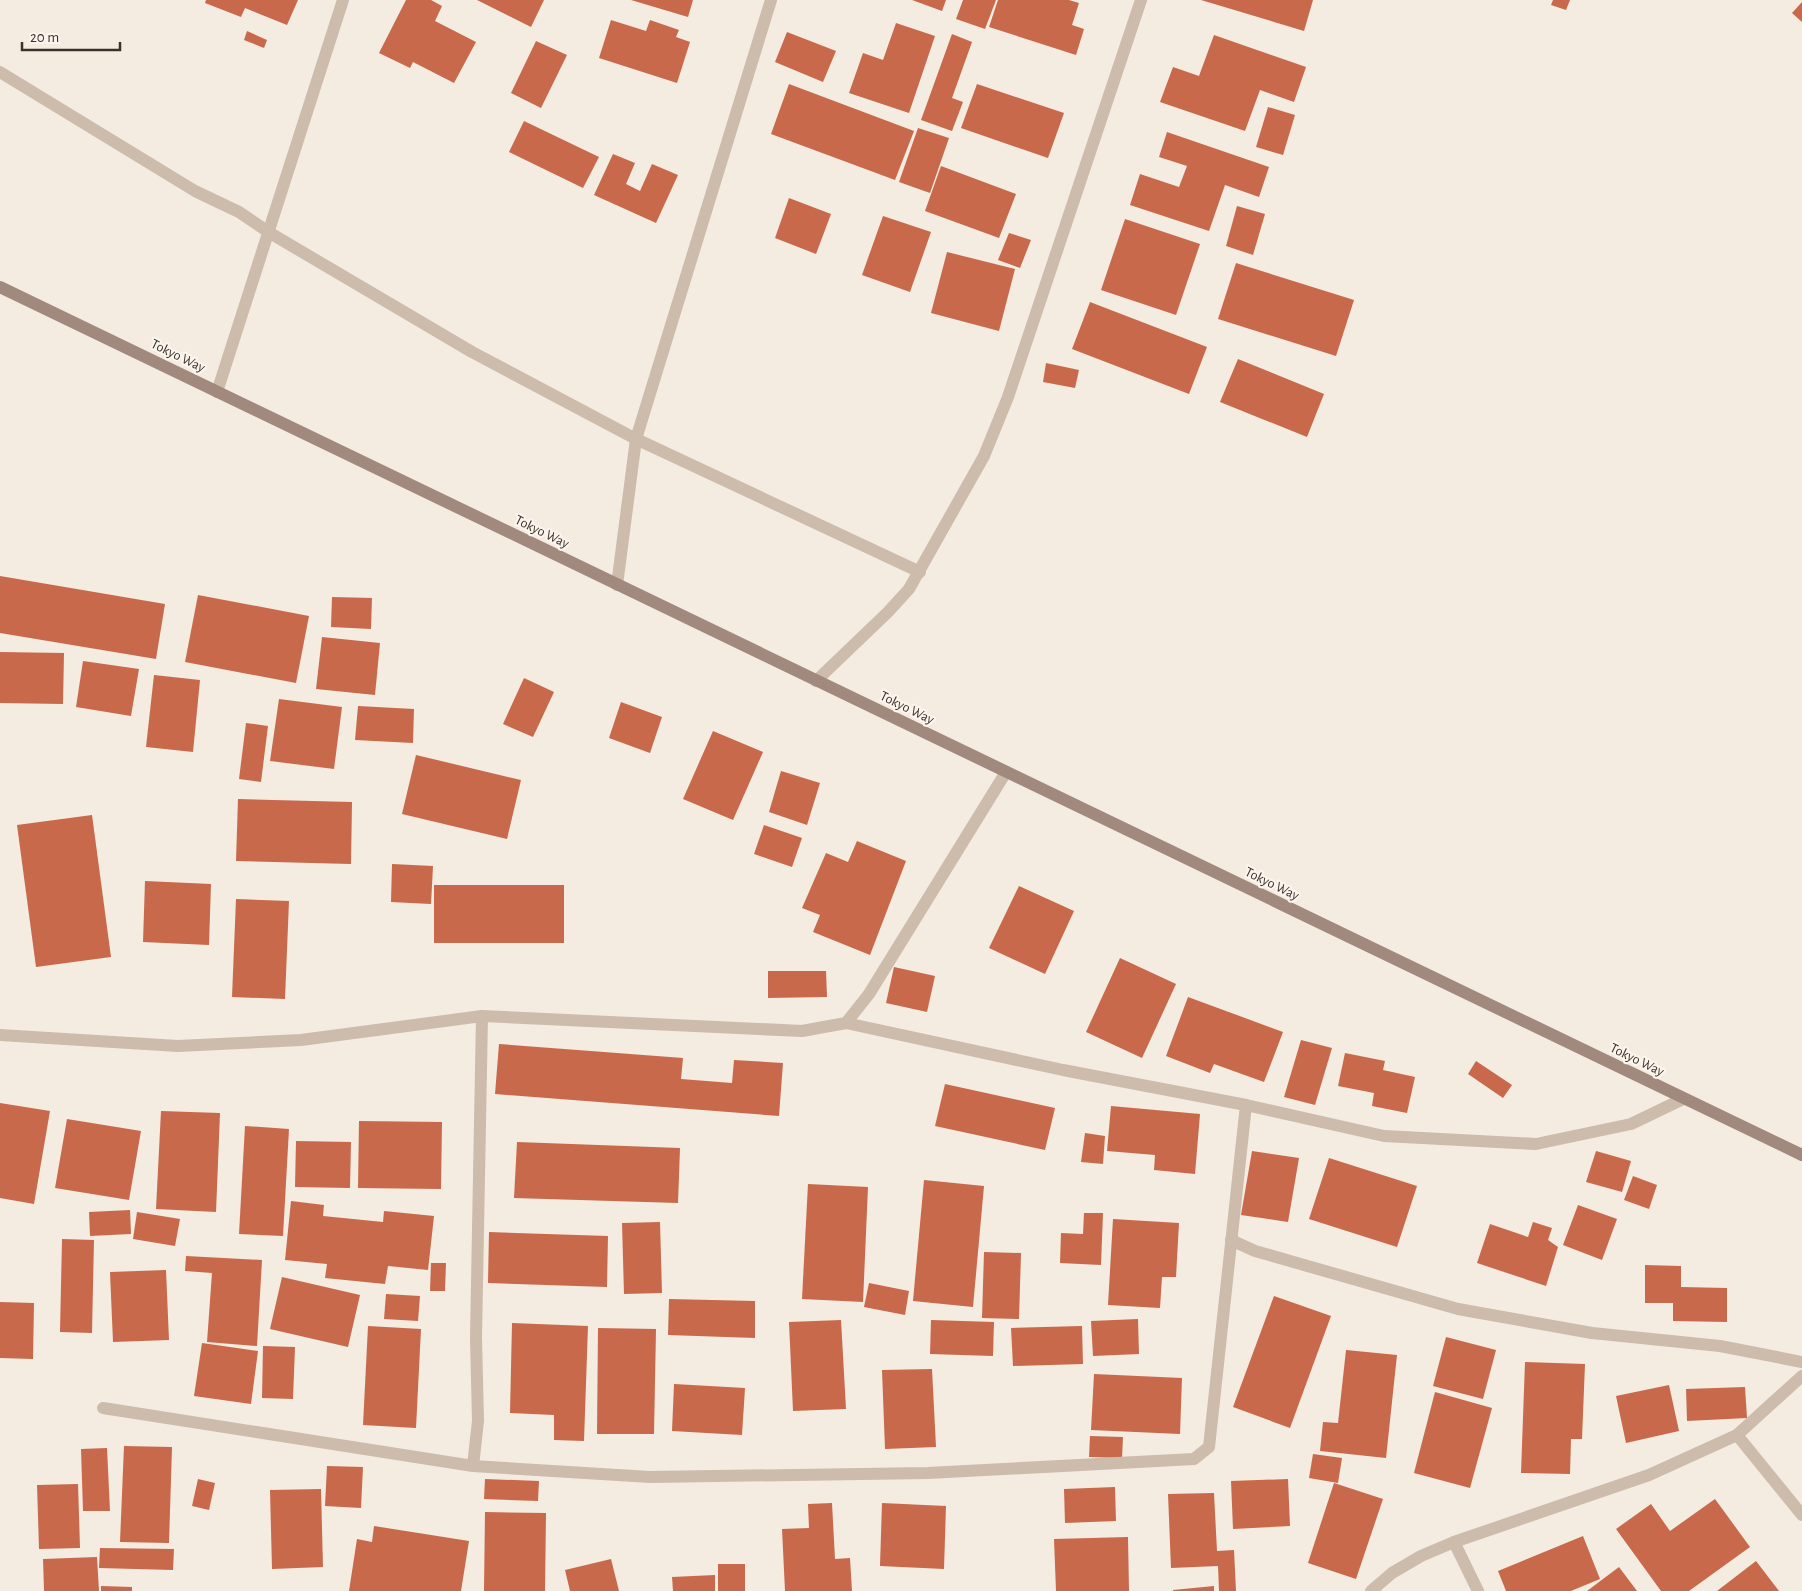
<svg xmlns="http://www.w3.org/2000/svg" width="1802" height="1591" viewBox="0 0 1802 1591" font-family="'Alegreya Sans',sans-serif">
<rect width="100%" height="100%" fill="#f4ebe1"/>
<g fill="#c8694b">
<polygon points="206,0 298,0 287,25 245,8 241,17 205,3"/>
<polygon points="406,0 431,0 442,6 435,21 476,42 454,83 413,62 410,68 379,53"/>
<polygon points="477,0 544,0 531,27"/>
<polygon points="631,0 693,0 688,17"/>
<polygon points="912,0 946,0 942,11"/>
<polygon points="963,0 996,0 985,29 956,19"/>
<polygon points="998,0 1069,0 1079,3 1072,25 1084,29 1076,55 989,27"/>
<polygon points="1201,0 1313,0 1304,31"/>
<polygon points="1553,0 1570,0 1566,10 1551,5"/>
<polygon points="1802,2 1802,22 1792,13"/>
<polygon points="611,20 646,31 650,20 679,30 676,37 690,42 677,83 599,58"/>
<polygon points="896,23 935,36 909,113 849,93 863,53 883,60"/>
<polygon points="247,31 267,40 264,48 244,40"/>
<polygon points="787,32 836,51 823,82 775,62"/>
<polygon points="952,34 972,42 952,98 963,102 952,131 921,120"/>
<polygon points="1214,35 1306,67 1294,102 1260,90 1245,131 1160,102 1173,67 1199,76"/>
<polygon points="536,41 567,55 541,108 511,93"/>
<polygon points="789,84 914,131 895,180 771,134"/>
<polygon points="977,84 1064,113 1048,158 961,128"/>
<polygon points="1268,107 1295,115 1283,155 1256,147"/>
<polygon points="524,121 599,157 583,188 509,152"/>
<polygon points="918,128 949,138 930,193 899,182"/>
<polygon points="1167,132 1269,167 1259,197 1225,185 1209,231 1130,205 1140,174 1179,187 1187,166 1159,157"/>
<polygon points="613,154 635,163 626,184 640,191 652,164 678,175 656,223 594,195"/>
<polygon points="941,166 1016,194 999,238 925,211"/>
<polygon points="789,198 831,214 816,254 775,238"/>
<polygon points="1237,206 1265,214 1253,255 1226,246"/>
<polygon points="883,216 931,232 910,292 862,275"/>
<polygon points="1125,219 1200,244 1176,315 1101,290"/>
<polygon points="1009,233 1031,240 1020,268 998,260"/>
<polygon points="947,252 1015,269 999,331 931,313"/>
<polygon points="1236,263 1354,300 1336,356 1218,319"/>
<polygon points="1090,302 1207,347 1189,394 1072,349"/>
<polygon points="1238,359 1324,394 1307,437 1220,402"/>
<polygon points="1046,363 1079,370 1075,388 1043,382"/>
<polygon points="0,576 165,604 156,659 0,633"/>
<polygon points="198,595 309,616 296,683 185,662"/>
<polygon points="332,597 372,598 371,629 331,627"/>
<polygon points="322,637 380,643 375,695 316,689"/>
<polygon points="0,652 64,653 63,704 0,703"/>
<polygon points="83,661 139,669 131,716 76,707"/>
<polygon points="154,675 200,680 193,752 146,747"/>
<polygon points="524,678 554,692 533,737 503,724"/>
<polygon points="279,699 342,707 334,769 270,761"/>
<polygon points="621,702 662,717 650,753 609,738"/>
<polygon points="358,706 414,709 413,743 355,740"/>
<polygon points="246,723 268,726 261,782 239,779"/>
<polygon points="713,731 763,752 733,820 683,799"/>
<polygon points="416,755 521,780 507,839 402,814"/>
<polygon points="781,771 820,783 807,825 769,812"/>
<polygon points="238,799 352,802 351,864 236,861"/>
<polygon points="92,815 111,957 36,967 17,825"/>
<polygon points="764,825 802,838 792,867 754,854"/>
<polygon points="857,841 906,861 870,955 813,932 820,915 802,908 826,853 848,862"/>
<polygon points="392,864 433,866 431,904 391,902"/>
<polygon points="145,881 211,884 209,945 143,942"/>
<rect x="434" y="885" width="130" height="58"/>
<polygon points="1019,886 1074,911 1045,974 989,948"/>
<polygon points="236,899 289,901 285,999 232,997"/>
<polygon points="1120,958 1176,984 1142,1058 1086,1032"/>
<polygon points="894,967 935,976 927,1012 886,1003"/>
<polygon points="768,971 826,971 827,997 768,998"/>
<polygon points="1188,997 1283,1032 1264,1082 1214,1064 1210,1073 1166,1056"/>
<polygon points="1301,1040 1332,1048 1315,1105 1284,1097"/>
<polygon points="499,1044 683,1058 681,1079 732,1083 734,1060 783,1063 779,1116 495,1094"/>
<polygon points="1345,1053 1385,1061 1383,1070 1415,1077 1407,1113 1372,1106 1374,1093 1338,1086"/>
<polygon points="1476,1061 1512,1085 1503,1098 1468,1074"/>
<polygon points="945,1084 1055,1108 1045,1150 935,1126"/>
<polygon points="0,1103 50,1111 34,1204 0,1198"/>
<polygon points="1111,1106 1200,1114 1195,1174 1154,1170 1155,1155 1107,1151"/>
<polygon points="161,1111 220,1113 216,1212 156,1209"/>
<polygon points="67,1119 141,1131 129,1200 55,1188"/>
<polygon points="359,1121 442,1122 441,1189 358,1188"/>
<polygon points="245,1126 289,1129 283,1236 239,1234"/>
<polygon points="1085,1133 1105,1136 1103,1164 1081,1162"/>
<polygon points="296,1141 351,1142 350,1188 295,1187"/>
<polygon points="517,1142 680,1148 678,1203 514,1198"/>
<polygon points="1252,1151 1299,1158 1288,1222 1241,1215"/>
<polygon points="1596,1151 1631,1161 1622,1192 1586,1182"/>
<polygon points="1329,1158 1417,1186 1397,1247 1309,1219"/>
<polygon points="1633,1176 1657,1185 1649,1209 1624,1200"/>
<polygon points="924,1180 984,1186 973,1307 913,1301"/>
<polygon points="808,1184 868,1187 863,1302 802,1299"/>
<polygon points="291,1201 324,1205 323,1216 383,1222 384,1211 434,1216 428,1270 388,1266 385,1284 325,1278 327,1264 285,1260"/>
<polygon points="1578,1205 1617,1219 1602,1260 1563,1245"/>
<polygon points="130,1210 131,1234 90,1236 89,1212"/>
<polygon points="137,1212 180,1219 175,1246 133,1239"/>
<polygon points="1084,1213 1103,1213 1101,1265 1060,1263 1061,1233 1083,1234"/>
<polygon points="1113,1219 1179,1223 1176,1277 1162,1277 1160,1308 1108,1305"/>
<polygon points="660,1222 662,1293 624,1294 622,1223"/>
<polygon points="1533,1222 1552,1228 1548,1240 1558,1247 1546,1286 1477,1263 1490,1224 1528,1237"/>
<polygon points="489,1232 608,1236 607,1287 488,1283"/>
<polygon points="62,1239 94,1240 92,1333 60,1332"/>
<polygon points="984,1252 1021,1253 1019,1319 982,1318"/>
<polygon points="186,1256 262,1260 257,1346 207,1342 212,1273 185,1271"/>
<polygon points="431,1263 446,1263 445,1291 430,1291"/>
<polygon points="1645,1265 1681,1266 1681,1287 1727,1288 1727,1322 1673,1321 1673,1303 1645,1303"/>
<polygon points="166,1270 169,1340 113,1342 110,1272"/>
<polygon points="282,1277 360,1295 348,1347 270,1329"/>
<polygon points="869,1283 909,1291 905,1315 864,1307"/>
<polygon points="386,1294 420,1296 418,1321 384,1319"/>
<polygon points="1274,1296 1331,1316 1290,1428 1233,1407"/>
<polygon points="669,1299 755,1301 755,1338 668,1335"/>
<polygon points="0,1302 34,1303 33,1359 0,1358"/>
<polygon points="1138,1319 1139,1354 1093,1356 1091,1321"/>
<polygon points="841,1320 846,1409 793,1411 789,1322"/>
<polygon points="931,1320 994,1322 993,1356 930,1354"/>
<polygon points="512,1323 588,1326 584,1441 554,1440 554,1415 510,1413"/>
<polygon points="368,1326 421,1329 416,1428 363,1425"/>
<polygon points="1082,1326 1083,1364 1013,1366 1011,1328"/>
<polygon points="598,1328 656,1329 654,1434 597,1434"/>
<polygon points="1446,1337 1496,1350 1483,1399 1433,1386"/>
<polygon points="202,1343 258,1351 251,1404 194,1396"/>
<polygon points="263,1346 295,1347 293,1399 262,1398"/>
<polygon points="1346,1350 1397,1355 1386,1458 1320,1451 1323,1422 1338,1423"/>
<polygon points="1525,1362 1585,1364 1582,1439 1571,1439 1570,1474 1521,1473"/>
<polygon points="932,1369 936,1447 885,1449 882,1370"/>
<polygon points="1094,1374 1182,1378 1180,1434 1091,1430"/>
<polygon points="674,1384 745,1388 742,1435 672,1431"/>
<polygon points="1669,1385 1679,1431 1626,1443 1616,1396"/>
<polygon points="1745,1387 1747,1418 1687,1421 1686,1389"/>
<polygon points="1435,1392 1492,1408 1470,1488 1414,1473"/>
<polygon points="1090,1436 1123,1437 1122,1458 1089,1457"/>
<polygon points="124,1446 172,1447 169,1543 120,1542"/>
<polygon points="107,1448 110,1511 83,1511 81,1449"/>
<polygon points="1313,1454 1342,1458 1338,1483 1309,1478"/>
<polygon points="327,1466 363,1467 361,1508 325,1506"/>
<polygon points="198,1479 215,1483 209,1510 192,1506"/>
<polygon points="485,1479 539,1481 538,1501 484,1499"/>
<polygon points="1288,1479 1290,1526 1233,1529 1231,1481"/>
<polygon points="1334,1483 1383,1499 1356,1579 1308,1563"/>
<polygon points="78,1484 80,1548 39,1549 37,1485"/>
<polygon points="1115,1487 1116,1521 1065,1523 1064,1489"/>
<polygon points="321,1489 323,1567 272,1569 270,1490"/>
<polygon points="1214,1493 1217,1551 1234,1550 1236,1591 1219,1591 1218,1566 1171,1568 1168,1494"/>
<polygon points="1715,1499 1750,1547 1689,1591 1661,1591 1616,1529 1651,1504 1670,1531"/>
<polygon points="832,1503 835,1559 850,1558 852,1591 785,1591 782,1529 809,1528 808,1504"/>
<polygon points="882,1503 946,1506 944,1569 880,1566"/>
<polygon points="485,1512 546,1513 545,1591 484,1591"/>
<polygon points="374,1526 469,1541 461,1591 349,1591 357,1539 372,1542"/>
<polygon points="1583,1536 1600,1579 1571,1591 1506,1591 1498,1571"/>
<polygon points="1128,1537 1129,1591 1056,1591 1054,1539"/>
<polygon points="100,1548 174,1549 173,1570 99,1568"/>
<polygon points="97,1557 99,1591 44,1591 43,1559"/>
<polygon points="611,1559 619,1591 570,1591 565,1570"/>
<polygon points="1756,1561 1779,1591 1717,1591"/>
<rect x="718" y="1564" width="27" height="27"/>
<polygon points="1619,1567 1637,1591 1587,1591"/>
<polygon points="715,1575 715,1591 673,1591 672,1577"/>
<polygon points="101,1586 132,1587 132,1591 101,1591"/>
<polygon points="1214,1586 1214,1591 1173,1591 1173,1590"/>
</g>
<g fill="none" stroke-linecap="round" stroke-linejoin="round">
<g stroke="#cdbbac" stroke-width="12">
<polyline points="0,72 195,191 239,212 270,233 472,352 636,439 920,572"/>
<polyline points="217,392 343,0"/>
<polyline points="617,585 636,439 771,0"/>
<polyline points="816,681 888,612 909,589 984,456 1008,397 1141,0"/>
<polyline points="846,1023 1063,1070 1246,1105 1384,1136 1536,1144 1631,1124 1683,1099"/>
<polyline points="0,1035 178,1046 301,1040 482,1016 802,1031 846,1023 869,994 1006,772"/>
<polyline points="1231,1240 1255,1251 1458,1309 1592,1333 1720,1346 1802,1362"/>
<polyline points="103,1408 473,1466 650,1477 928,1473 1194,1459 1209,1447 1246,1105"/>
<polyline points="1737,1435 1802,1515"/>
<polyline points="473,1466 478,1421 476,1337 482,1016"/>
<polyline points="1454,1542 1478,1591"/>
<polyline points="1371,1591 1392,1573 1421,1556 1454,1542 1649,1475 1737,1435 1802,1376"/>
</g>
<polyline stroke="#a18a7d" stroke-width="12" points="0,287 1802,1155"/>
</g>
<g text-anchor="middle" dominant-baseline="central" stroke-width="4.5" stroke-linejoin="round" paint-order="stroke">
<g font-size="14" fill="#3b302b" stroke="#fbf5ee">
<text transform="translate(178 356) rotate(26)">Tokyo Way</text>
<text transform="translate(542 532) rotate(26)">Tokyo Way</text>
<text transform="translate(907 708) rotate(26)">Tokyo Way</text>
<text transform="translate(1272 884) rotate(26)">Tokyo Way</text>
<text transform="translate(1637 1060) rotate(26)">Tokyo Way</text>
</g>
</g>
<path d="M22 42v8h98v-8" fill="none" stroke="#3b302b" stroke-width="2.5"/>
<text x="30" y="42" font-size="15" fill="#3b302b" stroke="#fbf5ee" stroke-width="4" paint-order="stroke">20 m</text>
</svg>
